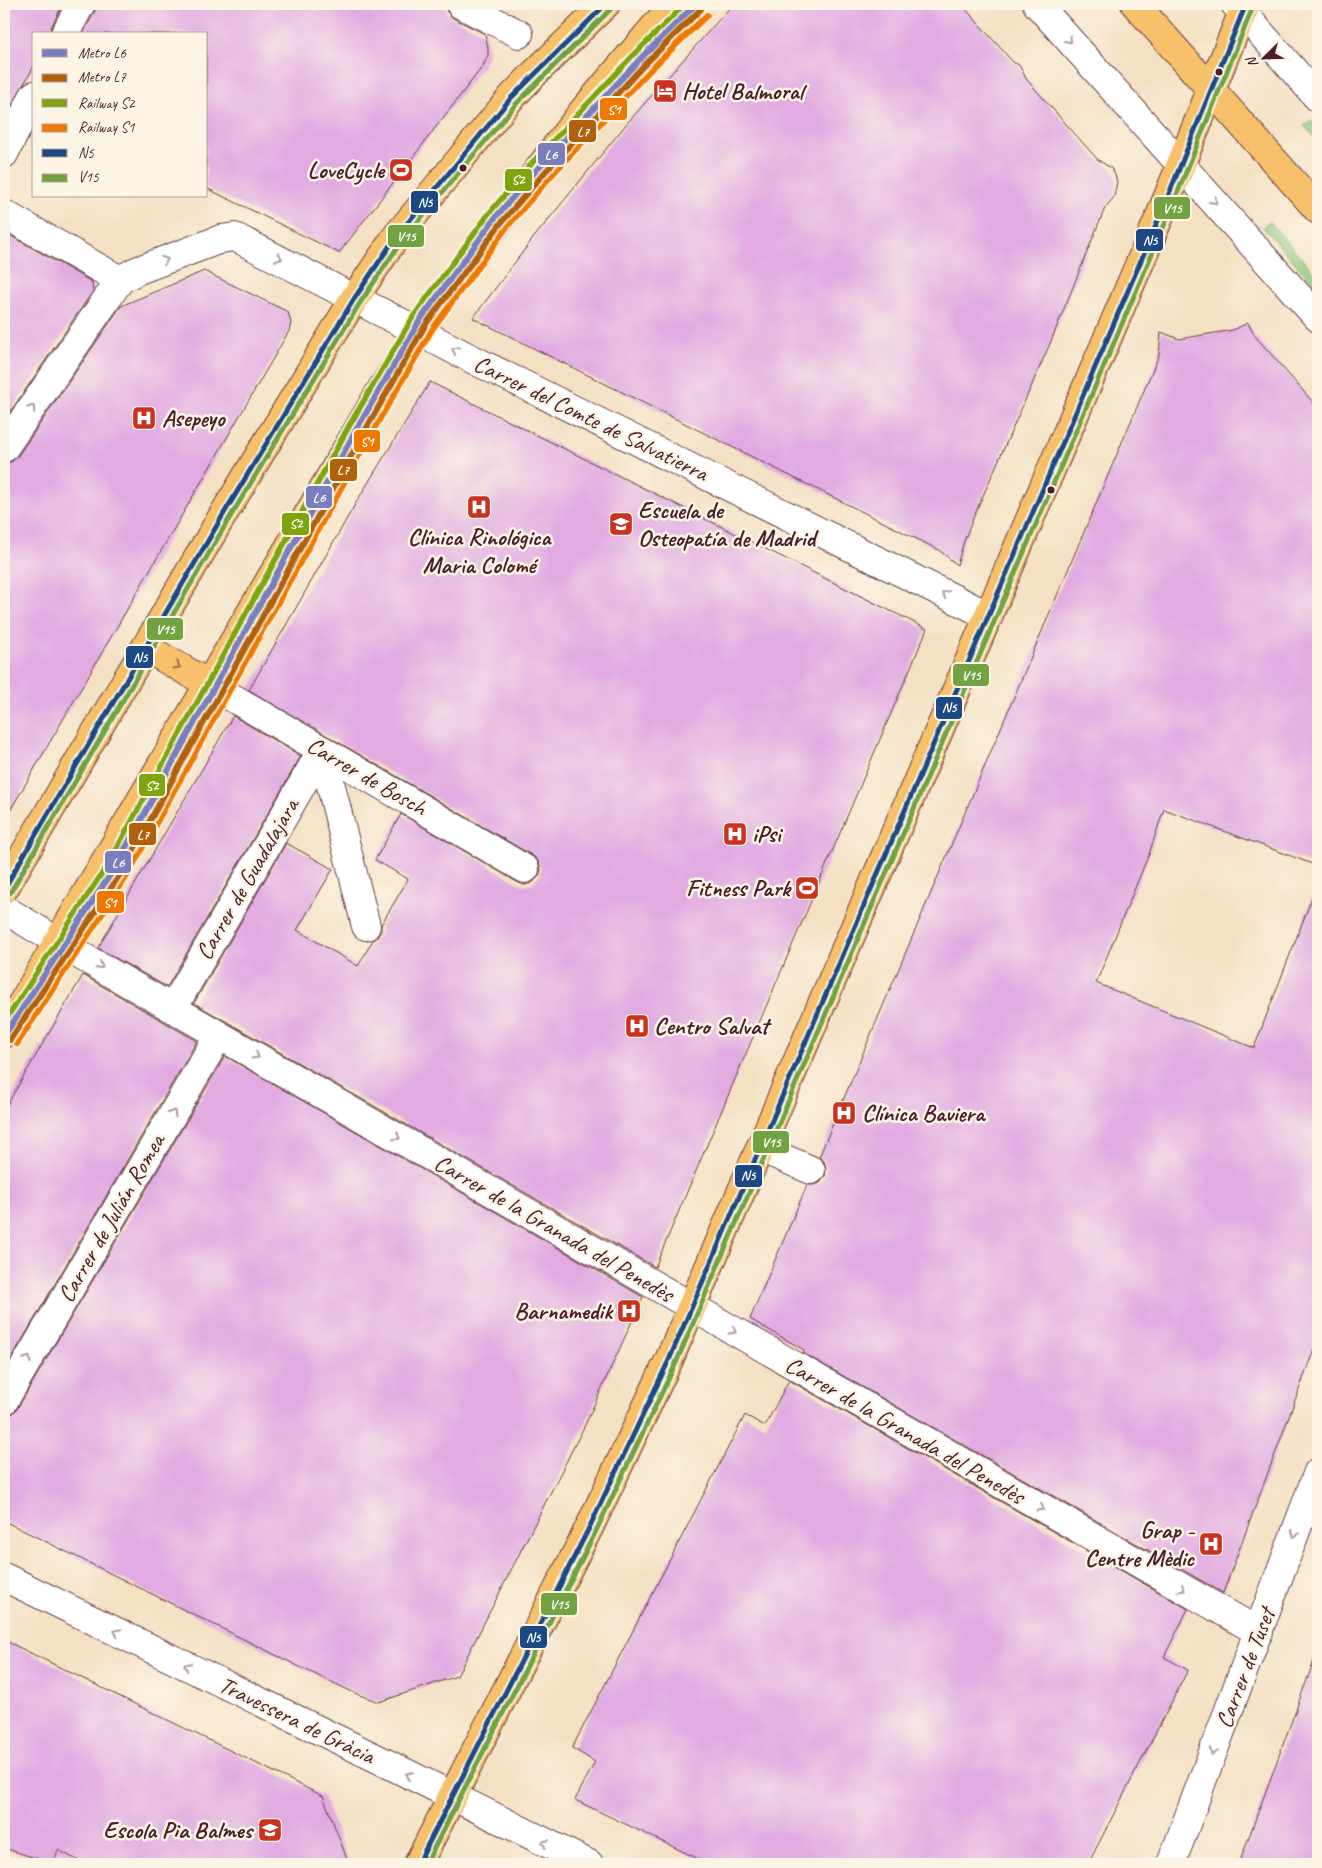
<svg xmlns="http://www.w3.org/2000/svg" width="1322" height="1868" viewBox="0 0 1322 1868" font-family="Caveat,sans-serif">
<rect width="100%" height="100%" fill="#fcf5e5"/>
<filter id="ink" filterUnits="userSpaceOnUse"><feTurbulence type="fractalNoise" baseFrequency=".02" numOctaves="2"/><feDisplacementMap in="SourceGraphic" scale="10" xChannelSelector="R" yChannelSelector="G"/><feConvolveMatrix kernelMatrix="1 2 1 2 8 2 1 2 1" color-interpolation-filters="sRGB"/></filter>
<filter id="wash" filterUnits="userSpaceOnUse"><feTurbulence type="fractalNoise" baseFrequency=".0096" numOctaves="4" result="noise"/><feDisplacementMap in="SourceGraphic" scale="20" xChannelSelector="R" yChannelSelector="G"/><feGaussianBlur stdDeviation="1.12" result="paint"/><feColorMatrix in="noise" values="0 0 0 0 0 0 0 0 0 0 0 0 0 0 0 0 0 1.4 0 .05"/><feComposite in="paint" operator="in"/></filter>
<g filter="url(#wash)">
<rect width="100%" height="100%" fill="#f4e1c4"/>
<polygon fill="#eed0e8" points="58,1850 85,1864 54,1864"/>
<g fill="#8fce84" stroke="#6c7658">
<polygon points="1311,120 1318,128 1318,141 1304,126"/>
<polygon points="1269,221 1318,277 1318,289 1263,227"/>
</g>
<g id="blocks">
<g fill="#e1abe2">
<polygon points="4,4 63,4 51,27 50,34 34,34 34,66 4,120"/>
<polygon points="97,4 445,4 447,12 453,18 485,34 488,48 488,55 483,66 339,253 206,188 206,34 83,34 95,11"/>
<polygon points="733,4 961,4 1013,62 1019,65 1027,80 1098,160 1111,168 1115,175 1117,182 1114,197 1105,208 1049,346 974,516 964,541 957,565 939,550 473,318 531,241 628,122"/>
<polygon points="4,232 92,282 93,291 4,421"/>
<polygon points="204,271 288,312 291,323 289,331 4,821 4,463 11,462 17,457 121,306"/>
<polygon points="1248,323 1255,336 1318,408 1318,866 1164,809 1149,854 1096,983 1254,1048 1316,887 1318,888 1318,1339 1223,1593 803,1353 804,1350 750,1319 807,1185 813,1185 820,1183 825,1176 826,1168 824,1161 819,1157 1159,355 1161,332 1179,339 1233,330"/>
<polygon points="430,382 927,629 655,1267 194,1003 286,843 333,869 297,930 358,966 373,940 377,937 381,931 381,925 408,879 375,860 401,814 517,882 524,885 532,883 539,876 541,870 539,862 533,856 249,690 357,501"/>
<polygon points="233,716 301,756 167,987 98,948"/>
<polygon points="83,975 197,1041 4,1371 4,1110"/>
<polygon points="225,1056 643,1297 585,1425 457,1676 379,1702 359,1695 304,1669 4,1521 4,1417 11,1415 17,1409"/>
<polygon points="789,1380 1188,1609 1164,1657 1188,1670 1088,1864 709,1864 575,1800 595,1762 572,1748 745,1415 765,1426"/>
<polygon points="4,1640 323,1796 349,1864 85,1864 58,1850 54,1864 4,1848"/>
<polygon points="1315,1658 1318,1659 1318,1864 1239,1864"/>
</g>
</g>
</g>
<g filter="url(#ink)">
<use href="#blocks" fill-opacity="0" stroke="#643c42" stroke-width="1"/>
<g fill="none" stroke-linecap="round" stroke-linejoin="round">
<defs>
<g id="minor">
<polyline points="460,4 519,34"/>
<polyline points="1037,4 1318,318"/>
<polyline points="1235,4 1318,98"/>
<polyline points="65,34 81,4"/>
<polyline points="4,154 34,95"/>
<polyline points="4,214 120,280"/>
<polyline points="4,448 120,280 136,271 221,239 235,237 466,356 989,616"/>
<polyline points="209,684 525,869"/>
<polyline points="322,750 366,926"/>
<polyline points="4,909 83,957 546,1223 1259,1632"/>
<polyline points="173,1008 322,750"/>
<polyline points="760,1148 811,1170"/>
<polyline points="4,1401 219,1035"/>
<polyline points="4,1577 380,1760 589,1864"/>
<polyline points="1171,1864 1318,1472"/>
</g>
<g id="major">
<polyline points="1135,4 1318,210"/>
<polyline points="146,648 209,684"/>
<polyline points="4,889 223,515 354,299 395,238 511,98 535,73 606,4"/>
<polyline points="4,1034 381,390 445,292 583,111 674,4"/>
<polyline points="418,1864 589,1528 669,1360 1160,216 1246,4"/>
</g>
</defs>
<use href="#minor" stroke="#643c42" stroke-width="30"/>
<use href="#major" stroke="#643c42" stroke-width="30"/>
<use href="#minor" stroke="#fff" stroke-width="28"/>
<use href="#major" stroke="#f7c06b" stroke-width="28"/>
<defs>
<g id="bus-1">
<polyline points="4,889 223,515 354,299 395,238 511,98 606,4"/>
<polyline points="418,1864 589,1528 669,1360 1160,216 1246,4"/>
</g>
<g id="bus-2">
<polyline points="10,893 229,519 360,303 401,242 517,103 611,9"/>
<polyline points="426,1864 596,1531 676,1363 1167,219 1253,7"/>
</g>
</defs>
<use href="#bus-1" stroke="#fcf5e5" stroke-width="9"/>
<use href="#bus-2" stroke="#fcf5e5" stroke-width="9"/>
<use href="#bus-1" stroke="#1c4883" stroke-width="5"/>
<use href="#bus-2" stroke="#72a242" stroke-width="5"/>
<defs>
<polyline id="rail-1" points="4,1023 108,865 348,428 414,316 489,214 533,162 635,54 686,4"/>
<polyline id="rail-2" points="17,1044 127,876 368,439 433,328 507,227 550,177 651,69 707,15"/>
</defs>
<use href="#rail-1" stroke="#fcf5e5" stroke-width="10"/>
<use href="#rail-2" stroke="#fcf5e5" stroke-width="10"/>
<use href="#rail-1" stroke="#7fa410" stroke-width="6"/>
<use href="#rail-2" stroke="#ef7900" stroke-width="6"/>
<defs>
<polyline id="metro-1" points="4,1036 114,869 355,432 420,320 495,218 539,167 640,59 696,4"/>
<polyline id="metro-2" points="10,1040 121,873 362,436 426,324 501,223 545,172 645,64 701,9"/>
</defs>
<use href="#metro-1" stroke="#fcf5e5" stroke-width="10"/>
<use href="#metro-2" stroke="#fcf5e5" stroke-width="10"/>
<use href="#metro-1" stroke="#797fbc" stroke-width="6"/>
<use href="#metro-2" stroke="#b2600b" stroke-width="6"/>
</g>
<defs><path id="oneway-chevron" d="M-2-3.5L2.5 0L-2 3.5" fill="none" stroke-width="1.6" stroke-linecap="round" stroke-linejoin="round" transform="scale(1.25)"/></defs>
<g stroke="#ae9aa0">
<use href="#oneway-chevron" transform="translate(1069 40) rotate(48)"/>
<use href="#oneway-chevron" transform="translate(1214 201) rotate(48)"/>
<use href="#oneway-chevron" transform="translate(279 258) rotate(27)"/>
<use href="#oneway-chevron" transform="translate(165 260) rotate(-21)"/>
<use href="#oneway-chevron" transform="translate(455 350) rotate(-152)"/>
<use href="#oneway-chevron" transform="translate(32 408) rotate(-55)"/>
<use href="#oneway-chevron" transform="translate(945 594) rotate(-154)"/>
<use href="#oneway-chevron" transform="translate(100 966) rotate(30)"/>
<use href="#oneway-chevron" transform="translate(256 1056) rotate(30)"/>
<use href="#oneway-chevron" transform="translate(173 1113) rotate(-60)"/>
<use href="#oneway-chevron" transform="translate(397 1137) rotate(30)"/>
<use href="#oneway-chevron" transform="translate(733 1331) rotate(30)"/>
<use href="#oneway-chevron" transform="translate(28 1359) rotate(-60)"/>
<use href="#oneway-chevron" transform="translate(1041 1508) rotate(30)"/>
<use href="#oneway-chevron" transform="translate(1295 1534) rotate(111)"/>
<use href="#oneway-chevron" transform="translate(1182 1589) rotate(30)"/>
<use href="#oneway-chevron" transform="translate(117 1632) rotate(-154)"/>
<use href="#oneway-chevron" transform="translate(187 1666) rotate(-154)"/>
<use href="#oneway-chevron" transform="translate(1213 1752) rotate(111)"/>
<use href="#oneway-chevron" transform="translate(409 1775) rotate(-153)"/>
<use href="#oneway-chevron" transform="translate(545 1843) rotate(-154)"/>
</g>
<use stroke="#986748" href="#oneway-chevron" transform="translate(177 666) rotate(30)"/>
</g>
<defs>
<symbol id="hotel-square" viewBox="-11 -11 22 22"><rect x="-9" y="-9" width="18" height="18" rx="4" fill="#c8321e" stroke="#fcf5e5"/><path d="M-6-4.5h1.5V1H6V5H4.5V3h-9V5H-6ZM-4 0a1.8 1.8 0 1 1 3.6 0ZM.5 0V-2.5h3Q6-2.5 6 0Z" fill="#fff"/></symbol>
<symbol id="stadium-square" viewBox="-11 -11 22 22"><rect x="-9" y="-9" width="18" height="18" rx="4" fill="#c8321e" stroke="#fcf5e5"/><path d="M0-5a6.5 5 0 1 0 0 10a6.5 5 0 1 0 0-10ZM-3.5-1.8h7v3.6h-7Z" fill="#fff"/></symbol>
<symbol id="hospital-square" viewBox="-11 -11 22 22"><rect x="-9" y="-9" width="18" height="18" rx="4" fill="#c8321e" stroke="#fcf5e5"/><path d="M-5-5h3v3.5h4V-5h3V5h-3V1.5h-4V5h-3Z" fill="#fff"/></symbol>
<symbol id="university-square" viewBox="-11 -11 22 22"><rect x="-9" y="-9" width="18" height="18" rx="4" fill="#c8321e" stroke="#fcf5e5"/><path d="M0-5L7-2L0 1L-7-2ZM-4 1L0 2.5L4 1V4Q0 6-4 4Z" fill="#fff"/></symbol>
<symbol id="school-square" viewBox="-11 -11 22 22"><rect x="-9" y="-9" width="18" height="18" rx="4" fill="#c8321e" stroke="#fcf5e5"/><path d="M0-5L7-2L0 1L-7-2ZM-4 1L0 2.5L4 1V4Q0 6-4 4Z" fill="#fff"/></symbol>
</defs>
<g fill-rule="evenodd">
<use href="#hotel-square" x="651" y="77" width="28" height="28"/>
<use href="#stadium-square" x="387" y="156" width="28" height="28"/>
<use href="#hospital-square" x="130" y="404" width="28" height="28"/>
<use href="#hospital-square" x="465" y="493" width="28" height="28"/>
<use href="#university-square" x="607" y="510" width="28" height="28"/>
<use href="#hospital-square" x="721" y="820" width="28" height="28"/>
<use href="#stadium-square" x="793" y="874" width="28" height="28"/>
<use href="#hospital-square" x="623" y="1012" width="28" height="28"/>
<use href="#hospital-square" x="830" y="1099" width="28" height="28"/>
<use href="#hospital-square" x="615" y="1297" width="28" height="28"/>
<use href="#hospital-square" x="1197" y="1530" width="28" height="28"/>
<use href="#school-square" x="256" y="1816" width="28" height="28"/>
</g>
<g fill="#4a1f2b" stroke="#fcf5e5" stroke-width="2">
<circle cx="1219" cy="72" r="4.5"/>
<circle cx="463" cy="168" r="4.5"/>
<circle cx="1051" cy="490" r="4.5"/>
</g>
<g text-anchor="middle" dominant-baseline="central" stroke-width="5" stroke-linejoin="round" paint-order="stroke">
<g font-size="24" font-weight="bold" fill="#4a1f2b" stroke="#fcf5e5" text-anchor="start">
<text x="682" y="91">Hotel Balmoral</text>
<text x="384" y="170" text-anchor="end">LoveCycle</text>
<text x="162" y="418">Asepeyo</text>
<text x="638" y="510">Escuela de<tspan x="638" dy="28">Osteopatía de Madrid</tspan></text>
<text x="479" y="537" text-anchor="middle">Clínica Rinológica<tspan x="479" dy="28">Maria Colomé</tspan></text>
<text x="752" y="834">iPsi</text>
<text x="790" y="888" text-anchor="end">Fitness Park</text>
<text x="654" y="1026">Centro Salvat</text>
<text x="862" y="1113">Clínica Baviera</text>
<text x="612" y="1311" text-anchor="end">Barnamedik</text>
<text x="1194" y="1530" text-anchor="end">Grap -<tspan x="1194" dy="28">Centre Mèdic</tspan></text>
<text x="252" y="1830" text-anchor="end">Escola Pia Balmes</text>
</g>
<g font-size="24" fill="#4a1f2b" stroke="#fcf5e5">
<text transform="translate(591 418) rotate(26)">Carrer del Comte de Salvatierra</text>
<text transform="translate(367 776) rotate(30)">Carrer de Bosch</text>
<text transform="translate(247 879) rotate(-60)">Carrer de Guadalajara</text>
<text transform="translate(111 1218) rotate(-60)">Carrer de Julián Romea</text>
<text transform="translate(554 1228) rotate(30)">Carrer de la Granada del Penedès</text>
<text transform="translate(905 1430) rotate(30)">Carrer de la Granada del Penedès</text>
<text transform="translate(1245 1668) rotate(-69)">Carrer de Tuset</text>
<text transform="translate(297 1720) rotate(26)">Travessera de Gràcia</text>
</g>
</g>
<g stroke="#fcf5e5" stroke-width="2">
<rect x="599" y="97" width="29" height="24" rx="5" fill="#ef7900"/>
<rect x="568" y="119" width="29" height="24" rx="5" fill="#b2600b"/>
<rect x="537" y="142" width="29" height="24" rx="5" fill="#797fbc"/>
<rect x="504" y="168" width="29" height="24" rx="5" fill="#7fa410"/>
<rect x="410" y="190" width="29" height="24" rx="5" fill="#1c4883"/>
<rect x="1153" y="196" width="38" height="24" rx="5" fill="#72a242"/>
<rect x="387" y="224" width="38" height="24" rx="5" fill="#72a242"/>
<rect x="1135" y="228" width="29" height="24" rx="5" fill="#1c4883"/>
<rect x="353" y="429" width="28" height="24" rx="5" fill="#ef7900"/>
<rect x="329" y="458" width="29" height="24" rx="5" fill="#b2600b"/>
<rect x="305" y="485" width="28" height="24" rx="5" fill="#797fbc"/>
<rect x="281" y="512" width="29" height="24" rx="5" fill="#7fa410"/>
<rect x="146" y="617" width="38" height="24" rx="5" fill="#72a242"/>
<rect x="125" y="645" width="29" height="24" rx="5" fill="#1c4883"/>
<rect x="952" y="663" width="38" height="24" rx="5" fill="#72a242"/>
<rect x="935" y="696" width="28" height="24" rx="5" fill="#1c4883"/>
<rect x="138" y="773" width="28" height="24" rx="5" fill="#7fa410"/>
<rect x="128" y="822" width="29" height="24" rx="5" fill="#b2600b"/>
<rect x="104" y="850" width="28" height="24" rx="5" fill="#797fbc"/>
<rect x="96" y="890" width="29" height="24" rx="5" fill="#ef7900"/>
<rect x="752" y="1130" width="38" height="24" rx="5" fill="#72a242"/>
<rect x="734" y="1164" width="29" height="24" rx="5" fill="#1c4883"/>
<rect x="540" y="1592" width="38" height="24" rx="5" fill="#72a242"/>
<rect x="519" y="1625" width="29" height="24" rx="5" fill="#1c4883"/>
</g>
<g font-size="14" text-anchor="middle" font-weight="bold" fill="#fff">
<text x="614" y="114">S1</text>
<text x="583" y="136">L7</text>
<text x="551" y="159">L6</text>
<text x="518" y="184">S2</text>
<text x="425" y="207">N5</text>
<text x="1172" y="213">V15</text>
<text x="406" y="241">V15</text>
<text x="1150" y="245">N5</text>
<text x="367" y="446">S1</text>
<text x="343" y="474">L7</text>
<text x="319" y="502">L6</text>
<text x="296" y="528">S2</text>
<text x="165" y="634">V15</text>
<text x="140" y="662">N5</text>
<text x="971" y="680">V15</text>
<text x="949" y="712">N5</text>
<text x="152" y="790">S2</text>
<text x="143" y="839">L7</text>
<text x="118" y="867">L6</text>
<text x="110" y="907">S1</text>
<text x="771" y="1147">V15</text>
<text x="748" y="1180">N5</text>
<text x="559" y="1609">V15</text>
<text x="533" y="1642">N5</text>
</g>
<rect width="1322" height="1868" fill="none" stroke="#fcf5e5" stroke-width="20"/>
<rect x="32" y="32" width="175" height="165" fill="#fcf5e5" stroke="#b59f9b"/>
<rect x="42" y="49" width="25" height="8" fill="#797fbc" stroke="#b59f9b"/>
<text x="78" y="58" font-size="15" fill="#4a1f2b">Metro L6</text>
<rect x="42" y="74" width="25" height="8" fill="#b2600b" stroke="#b59f9b"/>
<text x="78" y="82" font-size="15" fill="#4a1f2b">Metro L7</text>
<rect x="42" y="99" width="25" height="8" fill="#7fa410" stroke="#b59f9b"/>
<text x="78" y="108" font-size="15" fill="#4a1f2b">Railway S2</text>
<rect x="42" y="124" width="25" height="8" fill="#ef7900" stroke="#b59f9b"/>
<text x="78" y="132" font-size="15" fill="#4a1f2b">Railway S1</text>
<rect x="42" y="149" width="25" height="8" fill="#1c4883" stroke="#b59f9b"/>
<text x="78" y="158" font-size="15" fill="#4a1f2b">N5</text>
<rect x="42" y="174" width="25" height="8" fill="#72a242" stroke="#b59f9b"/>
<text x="78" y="182" font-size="15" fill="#4a1f2b">V15</text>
<g transform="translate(1264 58) rotate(247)" stroke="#fcf5e5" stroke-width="4" paint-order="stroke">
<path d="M0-4L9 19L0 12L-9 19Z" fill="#4a1f2b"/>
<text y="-8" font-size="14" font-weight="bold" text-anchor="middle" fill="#4a1f2b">N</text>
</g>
</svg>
